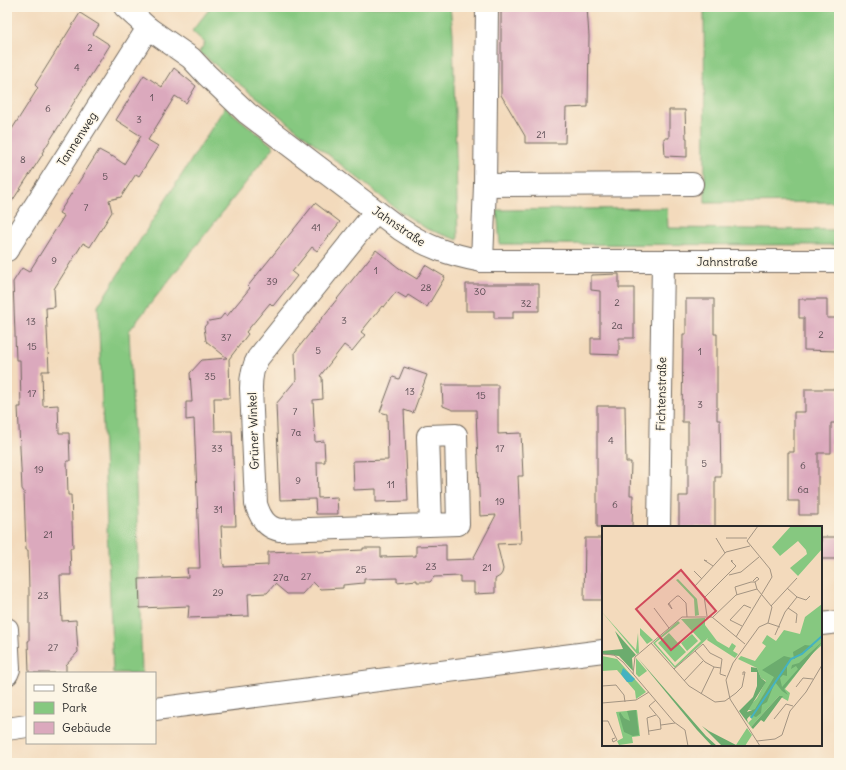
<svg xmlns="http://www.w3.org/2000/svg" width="846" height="770" viewBox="0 0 846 770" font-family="Delius,sans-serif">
<rect width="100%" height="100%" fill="#fcf5e5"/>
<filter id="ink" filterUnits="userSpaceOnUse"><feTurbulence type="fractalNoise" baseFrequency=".025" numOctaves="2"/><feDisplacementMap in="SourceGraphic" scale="8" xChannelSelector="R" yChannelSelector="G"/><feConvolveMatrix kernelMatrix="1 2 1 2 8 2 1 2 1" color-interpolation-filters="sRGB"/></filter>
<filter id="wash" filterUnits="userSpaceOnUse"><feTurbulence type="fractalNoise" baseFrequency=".012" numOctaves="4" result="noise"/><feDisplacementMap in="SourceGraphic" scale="16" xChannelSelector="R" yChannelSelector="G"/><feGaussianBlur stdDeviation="0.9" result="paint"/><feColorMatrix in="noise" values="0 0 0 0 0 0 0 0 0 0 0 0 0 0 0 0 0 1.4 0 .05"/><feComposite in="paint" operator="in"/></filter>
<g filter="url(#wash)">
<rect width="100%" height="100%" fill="#f3dabc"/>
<g fill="#86c880" stroke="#587a56">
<polygon points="211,7 450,7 453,33 458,240 427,229 398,210 199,52 205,43 192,31"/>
<polygon points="704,7 839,7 839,202 705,203"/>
<polygon points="225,107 274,147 129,331 135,455 142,673 113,673 98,306"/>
<polygon points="667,208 668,228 839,230 839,245 500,244 497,210"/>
</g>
<g id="blocks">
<g fill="#dba9bd">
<polygon points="501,7 587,7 589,36 588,107 566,108 565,143 525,143 525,136 501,95"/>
<polygon points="80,13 99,25 93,34 110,45 42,153 43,154 7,209 7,137 38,88 35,85"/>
<polygon points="174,68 196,86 186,103 175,96 148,140 158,146 139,176 136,174 121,197 109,200 112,212 90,247 83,243 54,289 55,307 46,308 49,371 42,371 43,406 58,405 59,433 69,433 70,461 67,461 68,495 71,495 73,548 70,548 71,575 60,575 62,621 76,620 78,652 66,665 66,673 29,673 28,641 29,641 29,591 28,550 26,550 24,492 22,489 18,407 21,407 20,360 16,360 13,282 22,268 29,272 64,216 59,213 99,150 112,157 112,156 124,164 141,136 116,120 144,75 162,87"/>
<polygon points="669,110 685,110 686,138 687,138 687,157 665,156 664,138 669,138"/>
<polygon points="315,203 340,222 317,251 312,247 292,272 297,276 273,306 270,303 246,332 248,334 229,359 230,398 214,398 215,431 232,431 236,526 221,526 223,564 224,564 224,567 268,565 268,552 318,550 318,552 363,550 363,548 381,548 381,557 416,556 416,546 446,545 446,560 473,559 496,515 480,516 476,410 453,410 443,406 442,385 498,385 498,434 521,433 523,476 518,476 521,543 497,544 503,569 502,573 500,576 495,579 495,593 474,594 474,582 460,582 460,576 434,577 430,582 417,582 417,580 397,582 397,578 364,579 364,583 343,585 343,588 320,589 313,582 302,594 287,594 275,584 267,593 248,594 249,616 188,618 189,606 140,608 139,579 188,577 187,568 200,568 194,419 186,420 186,402 192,402 190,373 202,360 227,358 206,341 204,327 209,321 220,319 224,314 227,316 250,288 248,286"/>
<polygon points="376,250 399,268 417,279 425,265 445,277 427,307 408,295 406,298 396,292 384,307 382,306 361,332 365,335 352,351 344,345 320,376 322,377 323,399 313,400 315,442 324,441 325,462 317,462 318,498 337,497 338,514 316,514 315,499 280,500 276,404 296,380 295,352"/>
<polygon points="619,274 619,288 634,288 634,338 619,338 619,355 591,354 591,338 600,338 600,291 591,290 591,275"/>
<polygon points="466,284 539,284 539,311 513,311 513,318 494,318 494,311 466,311"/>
<polygon points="686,299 714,299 714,334 717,334 717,420 720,420 721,477 715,477 715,527 679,527 679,496 688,496 688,422 682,422 683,334 686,334"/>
<polygon points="799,299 827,299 827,318 838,318 838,351 804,350 804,318 799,318"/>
<polygon points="404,367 427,375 413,413 404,410 408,501 376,502 376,489 354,490 353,461 388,460 387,414 380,412 393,377 399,379"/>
<polygon points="805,389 838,389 838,423 831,423 831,453 818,453 818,515 799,515 799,501 788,501 788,452 794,452 794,412 805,412"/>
<polygon points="597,406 625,406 626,462 631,462 630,495 633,495 632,527 597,527"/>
<rect x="821" y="537" width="18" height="22"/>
<polygon points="585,538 603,538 603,600 584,600"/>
</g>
</g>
</g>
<g filter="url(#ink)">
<use href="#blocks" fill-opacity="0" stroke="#71685e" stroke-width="1"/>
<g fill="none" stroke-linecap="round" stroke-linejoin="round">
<defs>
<g id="minor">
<path d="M125,7L148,28L191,58L207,75L247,113L400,229C427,247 450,255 482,261H839"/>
<polyline points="485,185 692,184"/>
<path d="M376,211L258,358C252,368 251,377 251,388L256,504C260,517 266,528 280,530L458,524L456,435L428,436L431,525"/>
<polyline points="7,250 148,28"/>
<polyline points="482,261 485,185 487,7"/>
<polyline points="659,527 663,261"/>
<polyline points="821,624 839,622"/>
<polyline points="7,629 9,669 7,674"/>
<polyline points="155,709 603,651"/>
<polyline points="7,729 27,726"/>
</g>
</defs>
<use href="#minor" stroke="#71685e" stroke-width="24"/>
<use href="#minor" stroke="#fff" stroke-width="22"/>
</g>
</g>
<g text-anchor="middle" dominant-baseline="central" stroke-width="3" stroke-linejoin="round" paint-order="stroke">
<g font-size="10" fill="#574a50">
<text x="90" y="47">2</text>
<text x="77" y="67">4</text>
<text x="152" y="97">1</text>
<text x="48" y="108">6</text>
<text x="139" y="119">3</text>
<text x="541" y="134">21</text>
<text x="23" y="159">8</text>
<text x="105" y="176">5</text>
<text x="86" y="207">7</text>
<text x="316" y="227">41</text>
<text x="54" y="260">9</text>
<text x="376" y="270">1</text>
<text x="272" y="281">39</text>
<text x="426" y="287">28</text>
<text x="480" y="291">30</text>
<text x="617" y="302">2</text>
<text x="526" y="303">32</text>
<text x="344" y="320">3</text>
<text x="31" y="321">13</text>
<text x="617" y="325">2a</text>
<text x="821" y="334">2</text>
<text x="226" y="337">37</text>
<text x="32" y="346">15</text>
<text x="318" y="350">5</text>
<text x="700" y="351">1</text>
<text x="210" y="376">35</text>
<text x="410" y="391">13</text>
<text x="32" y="393">17</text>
<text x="481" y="395">15</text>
<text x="700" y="404">3</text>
<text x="295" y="411">7</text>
<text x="296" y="432">7a</text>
<text x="611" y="440">4</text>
<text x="217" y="448">33</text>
<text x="500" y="448">17</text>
<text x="704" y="463">5</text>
<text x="803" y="465">6</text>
<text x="39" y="469">19</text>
<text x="298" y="480">9</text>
<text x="391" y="484">11</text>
<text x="803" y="489">6a</text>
<text x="500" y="501">19</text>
<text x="615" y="504">6</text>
<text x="218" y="509">31</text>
<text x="48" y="534">21</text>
<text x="431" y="566">23</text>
<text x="487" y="567">21</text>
<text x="361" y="569">25</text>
<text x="306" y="576">27</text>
<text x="281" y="577">27a</text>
<text x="218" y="592">29</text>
<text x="43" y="595">23</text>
<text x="53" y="647">27</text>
</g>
<g font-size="12" fill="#2b2b2b" stroke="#fcf5e5">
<text transform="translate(77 139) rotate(-57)">Tannenweg</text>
<text transform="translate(399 226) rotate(34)">Jahnstraße</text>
<text x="727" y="261">Jahnstraße</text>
<text transform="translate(661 394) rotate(-89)">Fichtenstraße</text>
<text transform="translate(253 431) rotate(-92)">Grüner Winkel</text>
</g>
</g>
<g transform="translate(602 526)">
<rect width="220" height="220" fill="#f3dabc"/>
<path d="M189,0H220V23L196,50L188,42L205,28L204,24L196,15L178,30L170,21ZM76,53L95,73L97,89L93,90L92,73L74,54ZM220,78V119L210,128L183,163L188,167L186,175L177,170L149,201L146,197L150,193L147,190L153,184H144L155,172L164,155L159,152L155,142L136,133L139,130L153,135L164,120L160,117L165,109L174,115L182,104L198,108L203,91ZM0,86L34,124L36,107L37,127L35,128ZM103,92V99L115,115L127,122L130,117L134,120L131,125L136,128L133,132L105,114L106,112L73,142L51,117L76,95L78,97L53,117L73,140L99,115L79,93ZM38,102L51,114L45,118L38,109ZM67,107L84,126L73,136L56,117ZM90,108L96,115L85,125L79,117ZM0,130L15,133L44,166L34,173L33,165L15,144L0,145ZM34,132L45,145L37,151L34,148ZM35,184L38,210L30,211L31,217L17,219L15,215L21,212L14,186ZM145,202L150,209L143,220L134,219Z" fill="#86c880"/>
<path d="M13,105L34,129L30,132L31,145L17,130L0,128V125L21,123ZM220,116L182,163L186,169L180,165L173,156L165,176L160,179L159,187L154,191L148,189L151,186L145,193L146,197L137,185L151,171L155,160V146H149V141L155,142L159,152L164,156L145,186L153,183L172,151L160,144L182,130L190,132L185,138V150L181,149L178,152L180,161L196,143L194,140L189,143L190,139L197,137ZM203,119L211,120L192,133L191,126ZM35,131L104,210L115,220H110L95,204ZM177,170H181L162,196L159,194L151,203L149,201ZM34,184L37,209L31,210L22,206L17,188L18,186L22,192L28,195L25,185ZM100,200L107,205L136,220H120Z" fill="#6cac6e"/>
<path d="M21,142L33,153L30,156H25L19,148Z" fill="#45b2c1"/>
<path fill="none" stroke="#45b2c1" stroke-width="2" d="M149,192L189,133L200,128L220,110"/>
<path fill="none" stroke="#a39482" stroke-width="1" d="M114,12L123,27M124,12H145M105,35L102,34L111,40M81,47L102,70L105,90M94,47L92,45L100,53M127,49L139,46L157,31M151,55L155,51L157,53L153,56M93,60L124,26L148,20M185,62L195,71M135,69L133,61L149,56H153L155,63M102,72L134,40L129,35L130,34V36M67,77L70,83L66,78L75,70H77L84,77L85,91M169,80L195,52M52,82L67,102M186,82L195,88L194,97M111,91L134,69L155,63L170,81L166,97M46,98L57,110M140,100L128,94L142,79L149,82M173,109L183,86L195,71L204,74L208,70M134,111L170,51L168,43L145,15L156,0M49,117L87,160L113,176L123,175L134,167L140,161L143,146H141V149M93,125L103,136L112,141M0,128L12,129L21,136L72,196L83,204L86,220M72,143L101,118L108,127L120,133L118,148L124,150M31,148L33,131L80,91H110L143,118M82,155L101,135M0,160L14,159L22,169L23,176M194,161L201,152L211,153M99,168L112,141L119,142M0,177L34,174L47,166M172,193L184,178L191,180M0,195H6L15,214L11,216L10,213L13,212M59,199L73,197M47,205L59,203L58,193L47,180L54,174M47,209L45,192L54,189M155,215L173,213L180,209L188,185L204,166L220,139M158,220L128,173L124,154L131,137L157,101L166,97L178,101"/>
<path fill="#d1495b" fill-opacity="0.15" stroke="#d1495b" stroke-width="2" d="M79,44L114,85L69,124L34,83Z"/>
<rect width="220" height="220" fill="none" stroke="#2b2b2b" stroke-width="2"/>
</g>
<rect width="846" height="770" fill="none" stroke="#fcf5e5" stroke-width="24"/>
<rect x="26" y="672" width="130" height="72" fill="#fcf5e5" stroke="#a8a49b"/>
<rect x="34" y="685" width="20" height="6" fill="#ffffff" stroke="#a8a49b"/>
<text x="62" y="692" font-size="12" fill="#2b2b2b">Straße</text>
<rect x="34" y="702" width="20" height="12" fill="#86c880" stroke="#a8a49b"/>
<text x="62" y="712" font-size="12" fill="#2b2b2b">Park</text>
<rect x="34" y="722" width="20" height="12" fill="#dba9bd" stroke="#a8a49b"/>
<text x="62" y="732" font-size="12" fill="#2b2b2b">Gebäude</text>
</svg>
